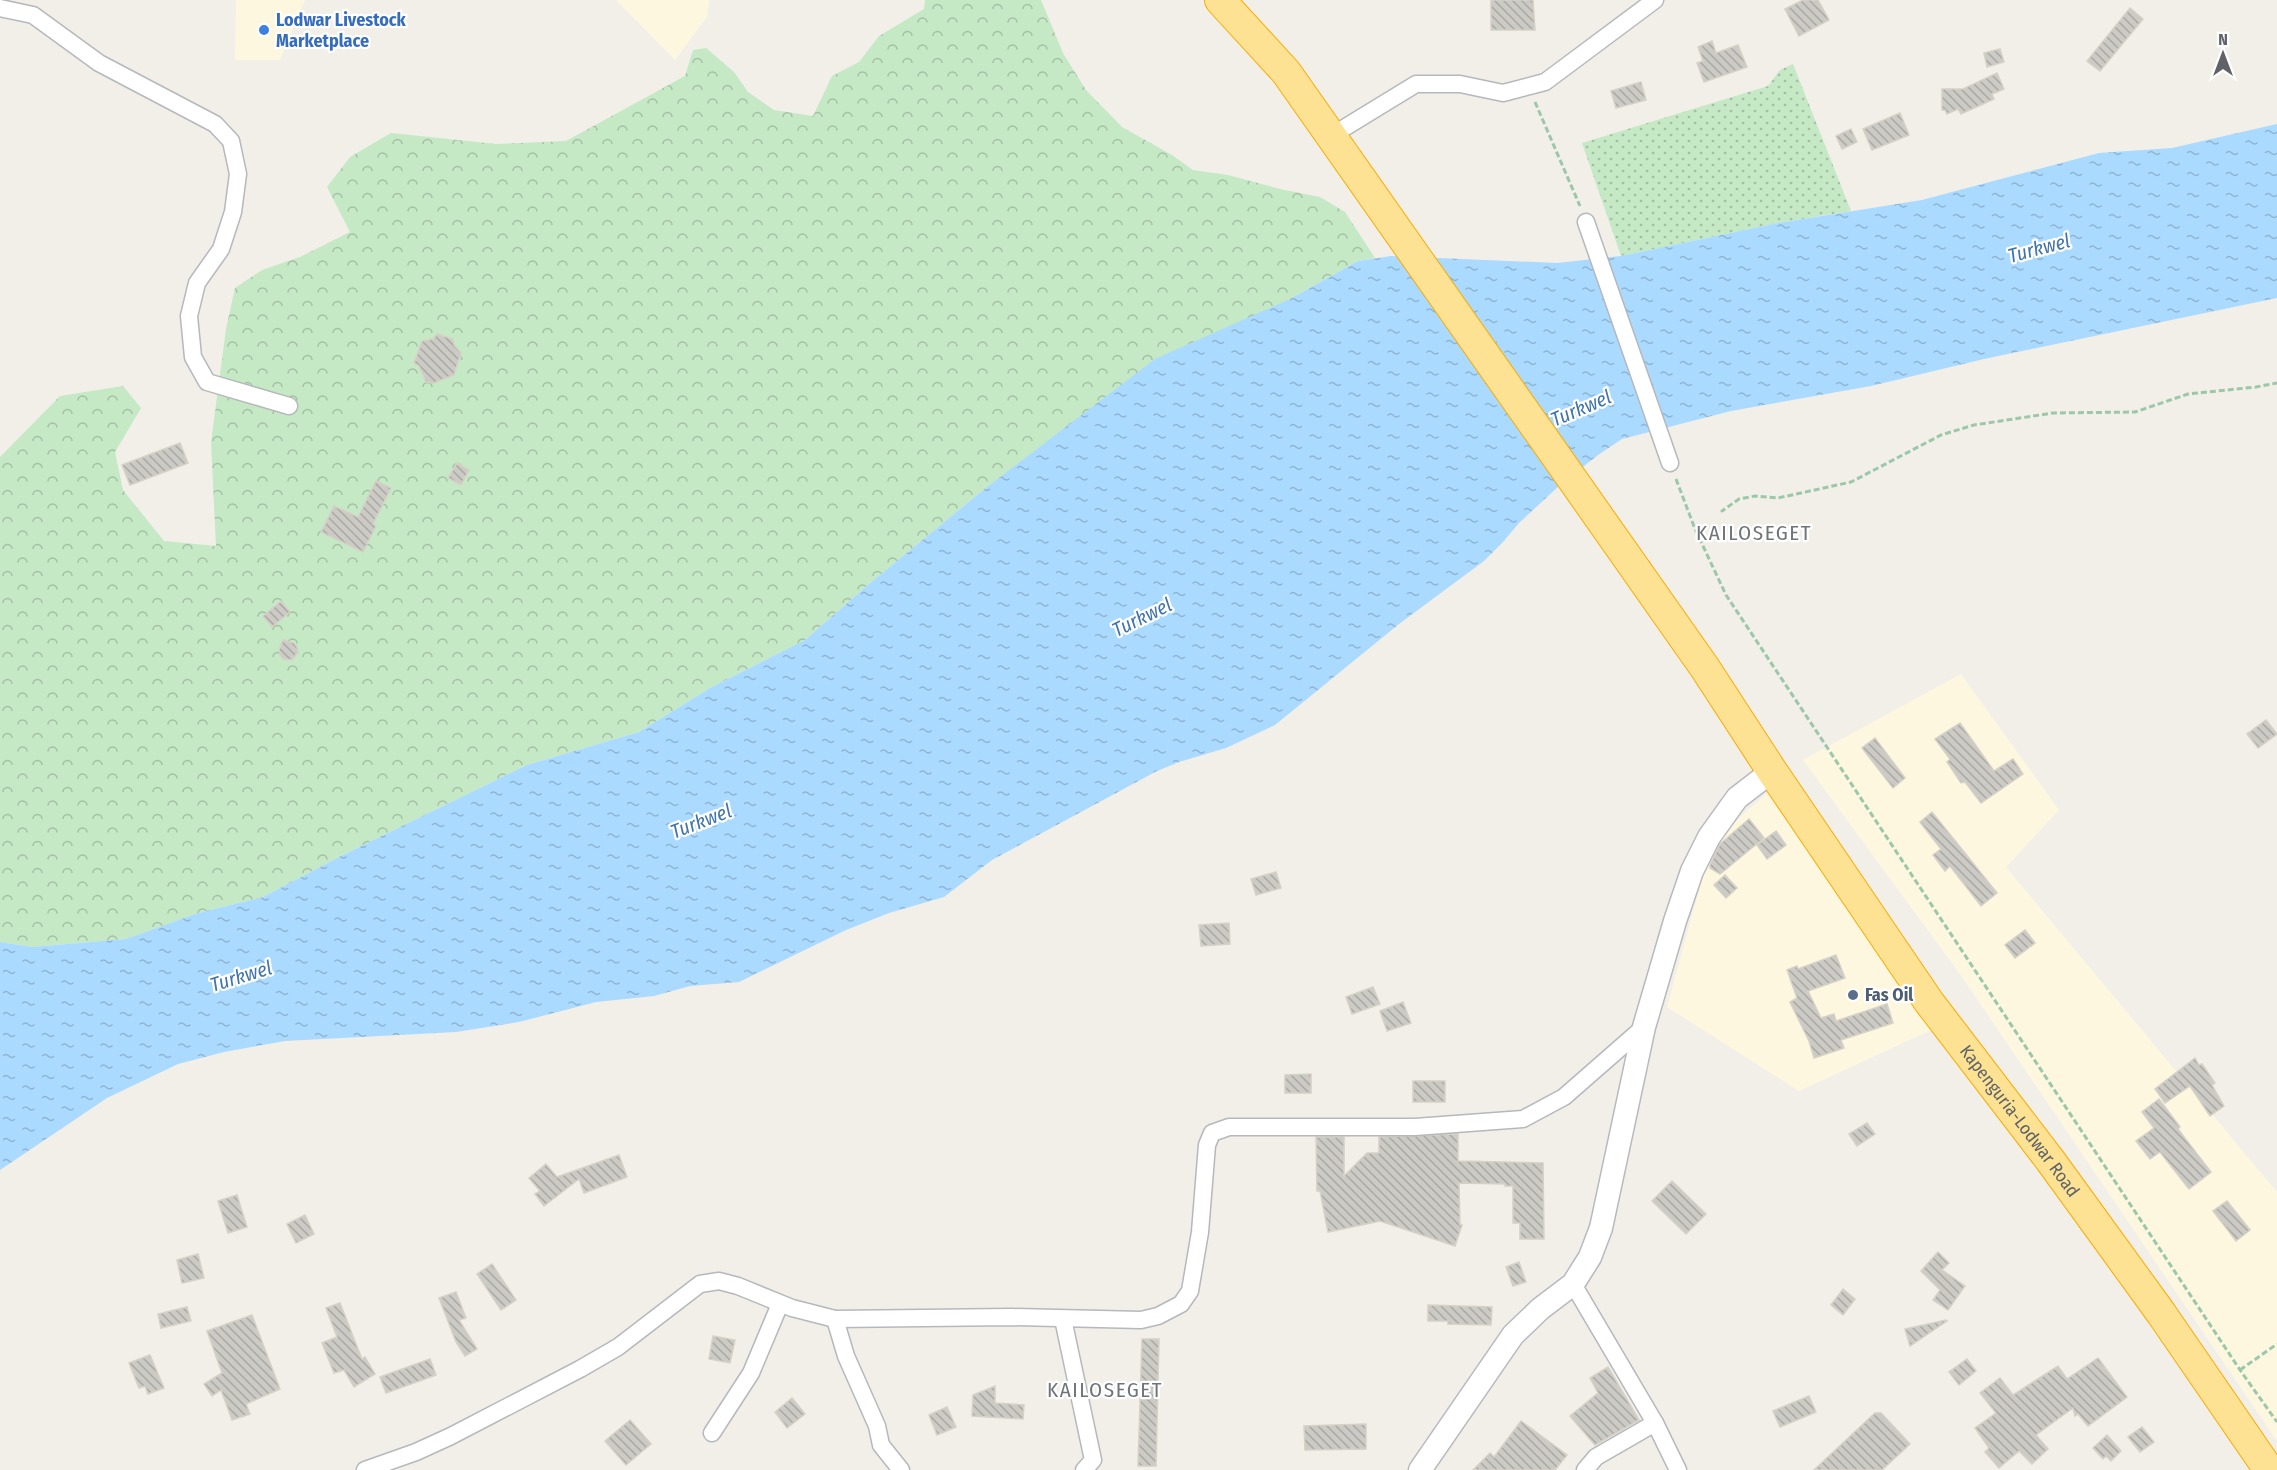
<svg xmlns="http://www.w3.org/2000/svg" width="2277" height="1470" viewBox="0 0 2277 1470" font-family="'Fira Sans Condensed',sans-serif">
<defs>
<pattern id="grass-dots" width="8" height="8" patternUnits="userSpaceOnUse" patternTransform="scale(1.5)"><rect width="8" height="8" fill="#c5e8c5"/><path d="M2 2h.1M6 6h.1" fill="none" stroke="#a3c0a4" stroke-width="1.8" stroke-linecap="round"/></pattern>
<pattern id="forest-crowns" width="20" height="18" patternUnits="userSpaceOnUse" patternTransform="scale(1.5)"><rect width="20" height="18" fill="#c5e8c5"/><path d="M2 6a3 3 0 1 1 6 0M12 15a3 3 0 1 1 6 0" fill="none" stroke="#a3c0a4"/></pattern>
<pattern id="water-ripples" width="26" height="14" patternUnits="userSpaceOnUse" patternTransform="scale(1.5)"><rect width="26" height="14" fill="#aadaff"/><path d="M2 4q2-2 4 0t4 0M15 11q2-2 4 0t4 0" fill="none" stroke="#8eb4d2"/></pattern>
<pattern id="building-back-hatch" width="6" height="6" patternUnits="userSpaceOnUse" patternTransform="scale(1.5)"><rect width="6" height="6" fill="#cccac5"/><path d="M-1 5l2 2M0 0l6 6M5-1l2 2" fill="none" stroke="#a9a8a4"/></pattern>
</defs>
<rect width="100%" height="100%" fill="#f1efe8"/>
<g fill="#fef7e0">
<polygon points="236,0 305,0 280,60 235,60"/>
<polygon points="616,0 709,0 707,17 675,60"/>
<polygon points="1961,674 2059,810 2006,867 2277,1192 2277,1441 1962,977 1803,760"/>
<polygon points="1775,786 1938,1027 1799,1091 1667,1007 1712,842"/>
</g>
<polygon fill="url(#grass-dots)" points="1793,64 1851,211 1778,223 1621,256 1582,143 1768,86 1780,70"/>
<polygon fill="url(#forest-crowns)" points="925,0 1041,0 1063,53 1086,90 1122,127 1172,155 1193,170 1228,175 1280,189 1320,197 1345,212 1375,258 1358,261 1290,299 982,491 869,584 805,640 710,688 639,732 527,765 339,857 263,897 198,913 126,939 32,947 0,942 0,457 60,396 123,386 141,408 115,452 123,490 164,541 216,546 211,442 226,329 235,288 262,270 300,257 350,232 327,187 350,157 391,133 496,144 566,141 685,76 693,50 706,48 734,72 748,92 774,110 813,116 832,76 859,62 879,36 924,9"/>
<polygon fill="url(#water-ripples)" points="2277,124 2277,298 1984,359 1871,386 1731,411 1622,439 1598,455 1560,485 1519,523 1503,542 1484,561 1399,624 1275,725 1226,748 1179,762 1157,771 992,860 944,897 889,913 846,930 739,982 690,986 654,996 596,1002 519,1022 456,1032 285,1041 224,1052 178,1064 107,1098 0,1170 0,942 32,947 126,939 198,913 263,897 339,857 527,765 639,732 710,688 805,640 869,584 982,491 1155,359 1290,299 1358,261 1391,256 1557,263 1621,256 1778,223 1922,200 2099,153 2172,148"/>
<g fill="url(#building-back-hatch)" stroke="#d6d1c6" stroke-width="1.5">
<polygon points="1491,0 1533,0 1535,30 1491,30"/>
<polygon points="1803,0 1818,0 1829,20 1799,36 1785,9"/>
<polygon points="2130,8 2143,19 2100,71 2087,61"/>
<polygon points="1712,41 1716,53 1738,45 1747,67 1704,82 1697,63 1703,61 1698,47"/>
<polygon points="2000,49 2004,62 1987,67 1984,53"/>
<polygon points="1997,73 2004,89 1992,94 1994,99 1961,114 1958,109 1947,114 1945,110 1942,110 1942,89 1963,89"/>
<polygon points="1641,82 1646,100 1616,108 1611,91"/>
<polygon points="1900,113 1909,135 1872,150 1863,129"/>
<polygon points="1851,129 1857,142 1842,149 1836,136"/>
<polygon points="437,334 453,339 454,345 461,353 454,375 434,383 426,382 419,366 414,363 422,341 433,339"/>
<polygon points="180,443 188,463 130,485 122,465"/>
<polygon points="457,463 469,470 461,485 448,478"/>
<polygon points="376,481 391,488 373,524 376,526 363,552 321,532 334,506 358,517"/>
<polygon points="281,601 290,612 272,627 263,616"/>
<polygon points="283,640 294,643 297,647 298,652 292,660 283,659 280,655 279,650"/>
<polygon points="2266,720 2277,734 2258,748 2247,734"/>
<polygon points="1960,723 1994,771 2013,759 2023,774 1981,803 1965,782 1961,783 1947,762 1950,759 1935,739"/>
<polygon points="1875,738 1905,778 1893,788 1862,748"/>
<polygon points="1932,812 1997,893 1981,906 1950,866 1945,871 1933,855 1941,849 1920,822"/>
<polygon points="1749,819 1764,838 1720,874 1710,868 1710,865 1720,844"/>
<polygon points="1776,831 1786,845 1767,859 1757,845"/>
<polygon points="1276,872 1281,888 1256,895 1251,879"/>
<polygon points="1725,875 1737,888 1726,898 1714,885"/>
<polygon points="1229,923 1230,944 1201,946 1199,925"/>
<polygon points="2025,930 2035,943 2015,958 2005,945"/>
<polygon points="1836,955 1845,978 1808,991 1821,1018 1834,1014 1836,1021 1887,1004 1893,1023 1841,1040 1844,1048 1814,1058 1809,1041 1790,1002 1797,998 1787,970 1797,966 1798,969"/>
<polygon points="1373,987 1380,1004 1352,1014 1346,997"/>
<polygon points="1403,1002 1411,1023 1387,1031 1380,1011"/>
<polygon points="2195,1058 2199,1065 2202,1064 2215,1083 2212,1085 2224,1106 2210,1116 2190,1086 2165,1103 2155,1089"/>
<polygon points="1311,1074 1311,1093 1285,1093 1285,1075"/>
<rect x="1413" y="1081" width="32" height="21"/>
<polygon points="2159,1099 2180,1127 2178,1129 2211,1172 2189,1189 2160,1152 2150,1159 2136,1141 2154,1128 2142,1112"/>
<polygon points="1867,1123 1875,1134 1857,1146 1849,1134"/>
<polygon points="1458,1134 1458,1161 1543,1163 1544,1239 1520,1239 1520,1223 1513,1223 1513,1186 1505,1186 1505,1184 1459,1183 1460,1225 1462,1225 1455,1246 1380,1221 1328,1232 1320,1191 1317,1191 1316,1137 1344,1137 1344,1176 1367,1153 1379,1153 1379,1137"/>
<polygon points="619,1155 627,1177 584,1193 579,1179 544,1206 535,1194 540,1191 529,1178 546,1164 557,1177"/>
<polygon points="1672,1181 1706,1214 1686,1234 1652,1201"/>
<polygon points="237,1195 247,1227 228,1233 218,1201"/>
<polygon points="2227,1201 2250,1230 2236,1241 2213,1211"/>
<polygon points="305,1215 314,1234 296,1243 287,1224"/>
<polygon points="1938,1252 1949,1263 1942,1270 1965,1286 1948,1310 1933,1300 1940,1290 1921,1271"/>
<polygon points="198,1254 204,1278 182,1283 177,1260"/>
<polygon points="1519,1262 1526,1282 1513,1286 1506,1267"/>
<polygon points="492,1264 516,1300 501,1310 477,1274"/>
<polygon points="1843,1289 1855,1299 1843,1315 1831,1305"/>
<polygon points="456,1292 466,1318 459,1320 477,1349 465,1356 456,1342 439,1298"/>
<polygon points="340,1303 362,1359 365,1357 375,1374 354,1387 344,1370 334,1373 322,1343 337,1337 326,1308"/>
<polygon points="1428,1305 1492,1307 1491,1325 1448,1324 1448,1321 1428,1321"/>
<polygon points="187,1307 191,1321 161,1328 158,1314"/>
<polygon points="252,1315 280,1389 246,1404 250,1414 232,1420 221,1390 212,1396 204,1384 222,1373 207,1331"/>
<polygon points="1946,1320 1947,1321 1910,1346 1905,1329"/>
<polygon points="713,1336 735,1340 730,1363 709,1359"/>
<polygon points="1142,1339 1159,1339 1156,1466 1138,1466"/>
<polygon points="150,1355 164,1388 148,1394 145,1386 139,1388 129,1363"/>
<polygon points="2098,1358 2127,1397 2088,1426 2078,1414 2075,1416 2073,1408 2036,1435 2048,1449 2032,1464 2019,1451 1999,1468 1985,1452 1989,1448 1975,1428 1996,1413 1980,1393 2000,1378 2013,1395 2058,1366 2067,1379"/>
<polygon points="430,1359 436,1375 386,1393 380,1377"/>
<polygon points="1967,1359 1976,1371 1959,1385 1949,1372"/>
<polygon points="1608,1367 1639,1420 1595,1445 1570,1416 1598,1393 1590,1378"/>
<polygon points="995,1386 995,1403 1024,1405 1023,1419 972,1416 973,1395"/>
<polygon points="1809,1396 1816,1412 1780,1427 1773,1411"/>
<polygon points="792,1398 805,1414 787,1428 775,1412"/>
<polygon points="947,1407 956,1427 937,1435 929,1415"/>
<polygon points="1875,1413 1881,1413 1910,1444 1882,1470 1814,1470"/>
<polygon points="630,1420 651,1444 626,1465 605,1441"/>
<polygon points="1521,1421 1567,1455 1555,1470 1473,1470 1490,1453 1494,1457"/>
<polygon points="1366,1424 1366,1449 1305,1450 1304,1426"/>
<polygon points="2142,1427 2154,1442 2140,1452 2128,1437"/>
<polygon points="2107,1435 2121,1451 2111,1461 2106,1456 2103,1459 2093,1448"/>
</g>
<g fill="none" stroke-linecap="round" stroke-linejoin="round">
<defs>
<g id="street">
<polyline points="0,8 33,15 99,63 215,124 231,141 238,174 233,212 221,249 197,283 189,316 193,357 207,382 289,406"/>
<polyline points="1331,136 1416,84 1460,84 1503,93 1545,82 1655,0"/>
<polyline points="1586,222 1670,463"/>
<polyline points="1573,1284 1655,1423 1678,1470"/>
<polyline points="835,1319 846,1356 877,1426 881,1445 901,1470"/>
<polyline points="1063,1319 1093,1460 1084,1470"/>
<polyline points="712,1433 751,1373 780,1304"/>
<polyline points="365,1470 416,1452 451,1436 580,1369 618,1347 700,1284 719,1281 738,1286 792,1308 835,1319 1011,1317 1141,1320 1158,1316 1181,1304 1190,1291 1200,1232 1207,1145 1212,1133 1229,1127 1415,1127 1523,1119 1564,1097 1644,1027"/>
<polyline points="1585,1470 1596,1457 1655,1423"/>
</g>
<polyline id="secondary" points="1420,1470 1513,1335 1540,1309 1573,1284 1590,1257 1601,1228 1644,1027 1675,921 1692,871 1709,837 1737,798 1772,771"/>
<g id="highway">
<path id="s1" d="M1220,0L1286,72L1705,668L1772,771L1929,1002L2050,1160L2161,1313L2269,1470"/>
</g>
</defs>
<use href="#street" stroke="#b5b8bc" stroke-width="19"/>
<use href="#secondary" stroke="#b6babf" stroke-width="25"/>
<use href="#highway" stroke="#f9ab00" stroke-width="32"/>
<g stroke="#9cc7a9" stroke-width="3" stroke-dasharray="6 3" stroke-linecap="butt">
<polyline points="1535,102 1580,206"/>
<polyline points="1676,479 1695,529 1726,595 2240,1370 2277,1422"/>
<polyline points="1724,510 1722,511 1739,499 1755,496 1778,498 1851,482 1941,435 1974,425 2053,413 2135,412 2188,394 2256,387 2277,383"/>
<polyline points="2240,1370 2277,1344"/>
</g>
<use href="#street" stroke="#fff" stroke-width="16"/>
<use href="#secondary" stroke="#fff" stroke-width="22"/>
<use href="#highway" stroke="#fde293" stroke-width="30"/>
</g>
<circle fill="#3f7fe0" stroke="#fff" stroke-width="2" cx="264" cy="30" r="6"/>
<circle fill="#5c6f8a" stroke="#fff" stroke-width="2" cx="1853" cy="995" r="6"/>
<g text-anchor="middle" dominant-baseline="central" stroke-width="4.5" stroke-linejoin="round" paint-order="stroke">
<g font-size="18" font-weight="bold" fill="#366cbe" stroke="#fff" text-anchor="start">
<text x="276" y="20">Lodwar Livestock<tspan x="276" dy="21">Marketplace</tspan></text>
</g>
<g font-size="18" font-weight="bold" fill="#4e5e75" stroke="#fff" text-anchor="start">
<text x="1865" y="995">Fas Oil</text>
</g>
<g font-size="18" fill="#5f6368" stroke="#fff">
<text stroke="none"><textPath href="#s1" startOffset="1378">Kapenguria-Lodwar Road</textPath></text>
</g>
<g font-size="20" font-style="italic" fill="#4174aa" stroke="#fff">
<text transform="translate(2039 248) rotate(-15)">Turkwel</text>
<text transform="translate(1581 408) rotate(-23)">Turkwel</text>
<text transform="translate(1142 617) rotate(-26)">Turkwel</text>
<text transform="translate(701 821) rotate(-21)">Turkwel</text>
<text transform="translate(241 976) rotate(-17)">Turkwel</text>
</g>
<g font-size="21" letter-spacing="1.5" fill="#70757a" stroke="#fff">
<text x="1754" y="533">KAILOSEGET</text>
<text x="1105" y="1390">KAILOSEGET</text>
</g>
</g>
<g transform="translate(2223 54)" stroke="#ffffff" stroke-width="4.5" paint-order="stroke">
<path d="M0-4.5L10 22L0 15L-10 22Z" fill="#5f6368"/>
<text y="-9" font-size="16" font-weight="bold" text-anchor="middle" fill="#5f6368">N</text>
</g>
</svg>
